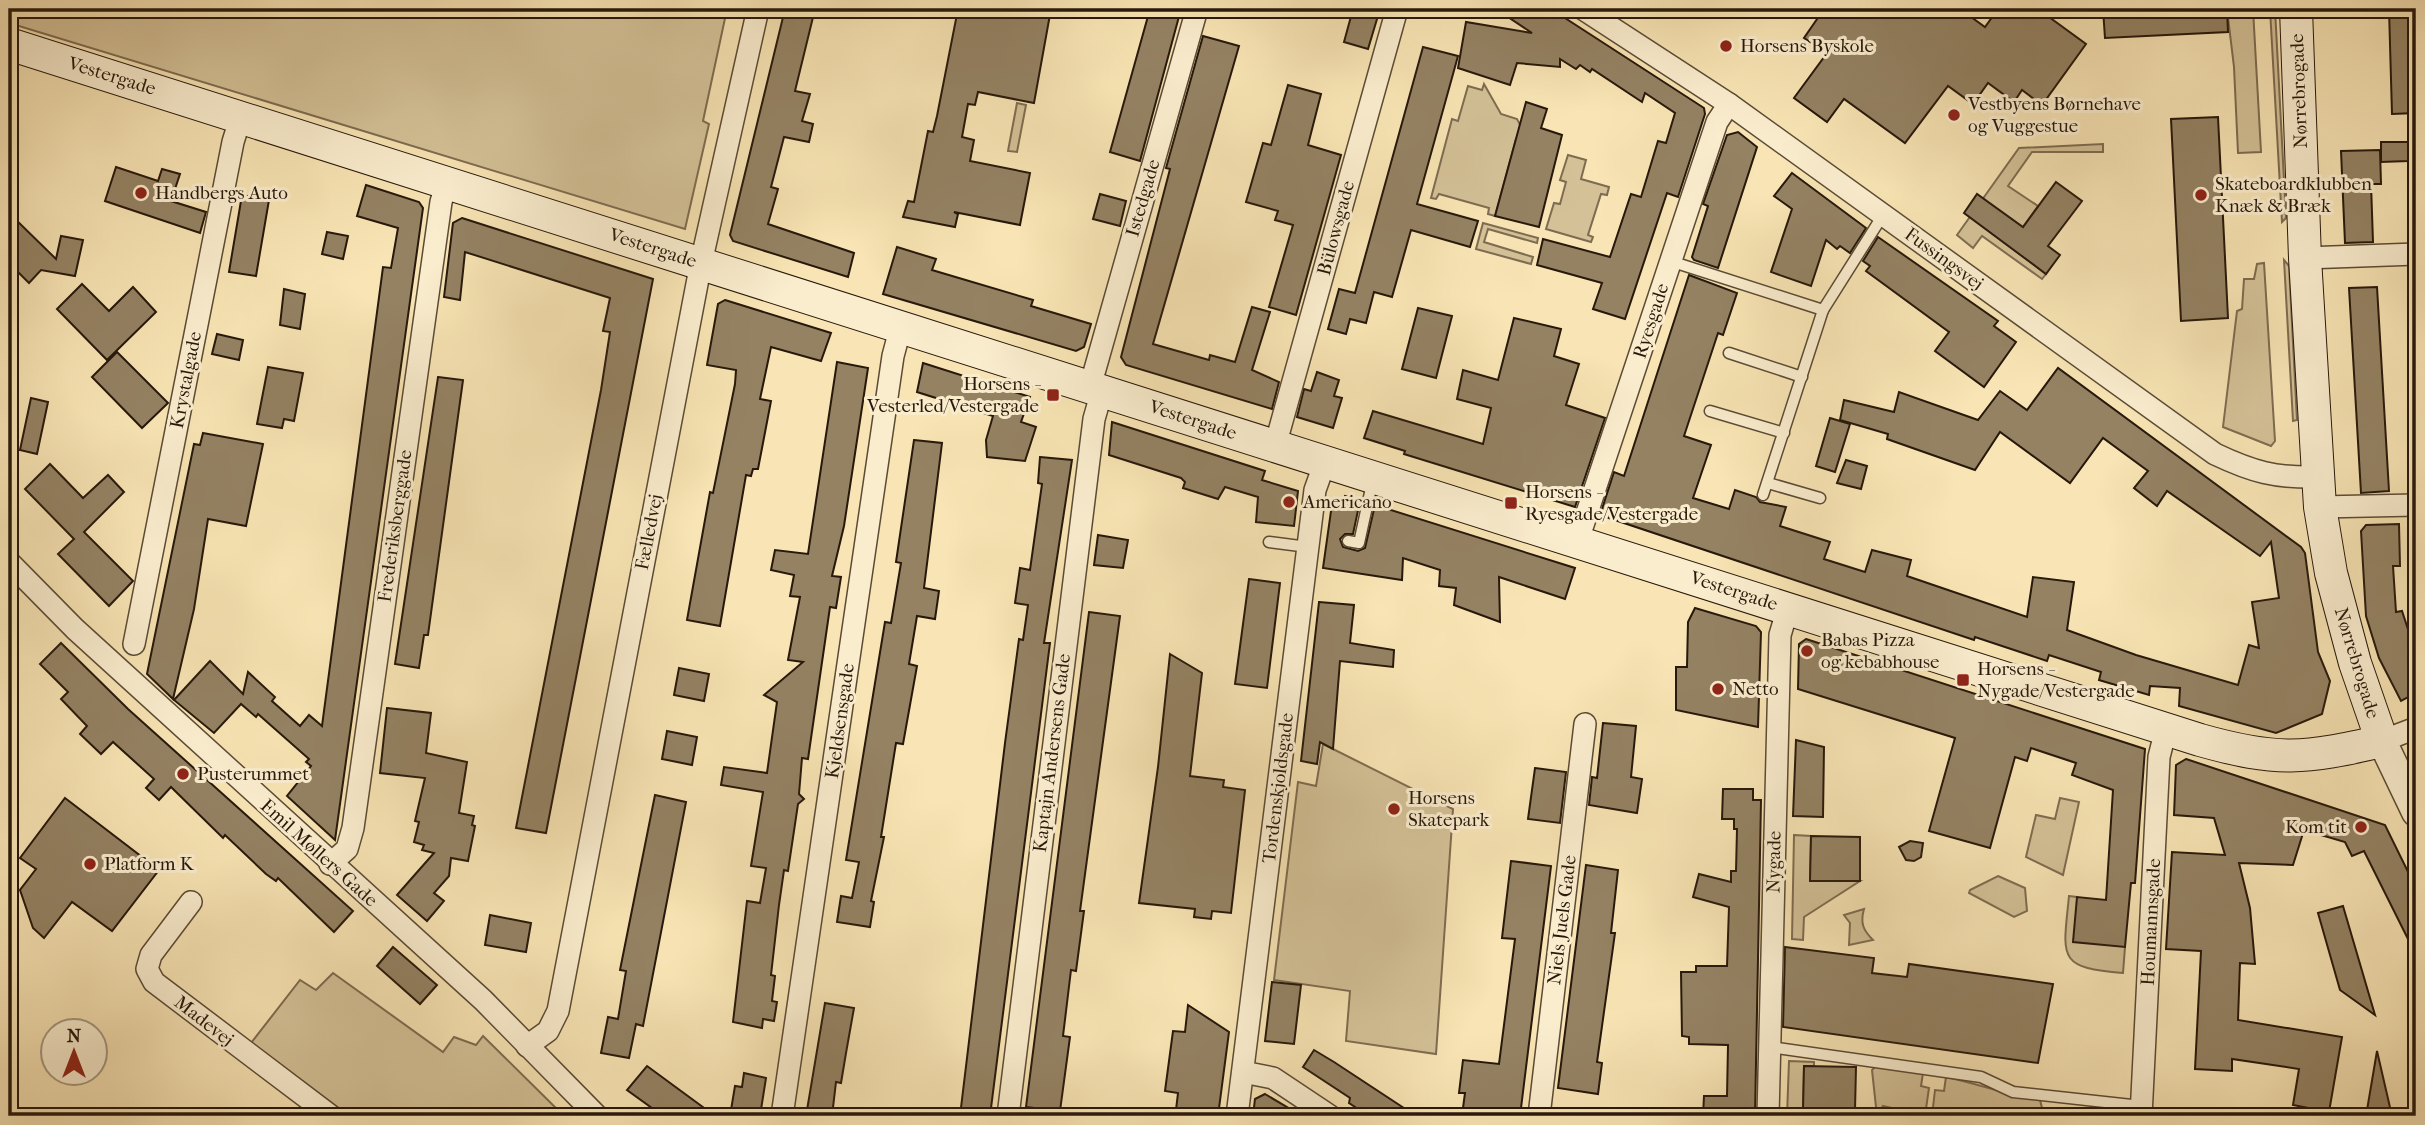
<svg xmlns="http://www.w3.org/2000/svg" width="2425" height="1125" viewBox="0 0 2425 1125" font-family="'IM FELL French Canon',serif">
<rect width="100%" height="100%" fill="#f8e4b4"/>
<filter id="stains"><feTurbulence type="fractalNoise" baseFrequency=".00286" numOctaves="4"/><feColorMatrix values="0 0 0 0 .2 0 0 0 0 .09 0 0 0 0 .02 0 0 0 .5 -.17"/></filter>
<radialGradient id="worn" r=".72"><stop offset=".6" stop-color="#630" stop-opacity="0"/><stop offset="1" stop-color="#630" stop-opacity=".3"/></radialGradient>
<g fill="#d4c197" stroke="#7e6c51" stroke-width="2">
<polygon points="9,9 727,9 703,121 709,124 685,229 9,23"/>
<polygon points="2227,9 2253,9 2261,152 2238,153 2234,67"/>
<polygon points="2270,9 2275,9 2286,218 2282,222"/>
<polygon points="1484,84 1501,114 1517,119 1530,143 1516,139 1495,216 1488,214 1489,208 1439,194 1436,199 1431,198 1452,119 1458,121 1468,86 1482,90"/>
<polygon points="1017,103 1026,105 1017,152 1008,151"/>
<polygon points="2103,144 2103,152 2032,152 2008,186 2038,206 2023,227 1987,229 2046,274 2042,279 1982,236 1973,248 1957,235 2019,148"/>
<polygon points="1568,155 1586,160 1581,179 1609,187 1607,195 1601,194 1588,235 1593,237 1591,242 1546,229 1554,203 1560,204 1566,182 1560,180"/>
<polygon points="1483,223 1538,238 1537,243 1488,229 1484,242 1533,257 1531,264 1476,249"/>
<polygon points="2284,260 2289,266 2297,420 2293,421"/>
<polygon points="2264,263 2275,441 2271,446 2223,427 2237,311 2242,309 2244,279 2254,279 2257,264"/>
<polygon points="1323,744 1453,809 1436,1054 1346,1041 1350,991 1274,980 1298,782 1316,786"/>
<polygon points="2060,798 2079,802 2063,875 2026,857 2036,815 2055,819"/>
<polygon points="1794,835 1811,836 1810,881 1860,881 1804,917 1803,940 1792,939"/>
<polygon points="1998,876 2025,888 2027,911 2014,917 1969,893 1970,890"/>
<path d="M2069,896L2077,897L2125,947L2123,973C2056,968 2063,957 2069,896Z"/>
<path d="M1864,909C1860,923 1863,930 1873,940L1849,945L1850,923L1844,915Z"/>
<polygon points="333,973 443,1052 454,1037 476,1045 483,1036 564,1116 349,1116 251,1043 300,980 316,990"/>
<polygon points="1789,1061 1814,1062 1814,1066 1804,1066 1803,1109 1836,1110 1834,1116 1787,1116"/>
<polygon points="1876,1066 1923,1073 1921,1086 1929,1088 1925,1116 1883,1106 1877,1116 1872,1070"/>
<path d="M1946,1077C1979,1084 2007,1095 2040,1100L2044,1116H1932L1935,1090L1944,1091Z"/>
</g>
<g fill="#948263" stroke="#27180b" stroke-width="2">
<polygon points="785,9 815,9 795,91 810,94 802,121 813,124 809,142 784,137 771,187 778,189 768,224 854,253 848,277 733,241 730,235"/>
<polygon points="958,9 1051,9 1034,103 978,92 975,105 968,104 962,137 974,140 970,161 1030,173 1020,225 954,212 958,214 955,227 903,217 908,201 914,202 928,131 933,132 937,116"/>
<polygon points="1150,9 1181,9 1140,161 1110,152"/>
<polygon points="1353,9 1380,9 1368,49 1344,42"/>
<polygon points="1496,9 1551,9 1704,108 1705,114 1678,197 1667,193 1625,319 1593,309 1602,283 1537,265 1543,239 1610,257 1631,194 1641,197 1658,141 1666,143 1675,113 1645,93 1642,102 1592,69 1590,72 1580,65 1576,69 1560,59 1560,67 1517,63 1510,85 1458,68 1466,22 1532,33"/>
<polygon points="1824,9 1960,9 1985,27 1998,9 2038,9 2086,44 2042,105 2022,90 2014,102 1988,83 1973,104 1948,86 1905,143 1844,99 1827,122 1794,98 1827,53 1804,38"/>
<polygon points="2103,9 2227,9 2228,32 2105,38"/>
<polygon points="2389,9 2416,9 2416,113 2392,114"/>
<polygon points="1203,36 1239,46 1153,344 1209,360 1210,355 1235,362 1252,307 1270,312 1252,370 1279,382 1272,409 1126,365 1121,357 1170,169 1166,168"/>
<polygon points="1423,47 1458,56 1417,204 1478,221 1470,247 1411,230 1392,297 1374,292 1366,323 1350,319 1346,334 1328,329 1339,289 1355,293"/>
<polygon points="1288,85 1321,94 1308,145 1341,155 1296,315 1269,307 1293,225 1275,220 1278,211 1246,202 1263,143 1271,145"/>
<polygon points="1526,102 1547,109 1541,128 1562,135 1539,227 1495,216"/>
<polygon points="2218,117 2228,318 2181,321 2171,119"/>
<polygon points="1738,132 1757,147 1718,268 1694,260 1692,257 1708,206 1703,204 1727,135"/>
<polygon points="2381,142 2408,142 2408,161 2381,162"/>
<polygon points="2380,150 2381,184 2371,184 2373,242 2345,243 2341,151"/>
<polygon points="116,167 158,181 162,169 180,174 171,201 206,212 200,233 105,201"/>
<polygon points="1792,173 1866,228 1850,253 1840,246 1837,249 1826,240 1811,286 1771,272 1792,209 1774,196"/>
<polygon points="2056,182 2082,201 2048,246 2060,255 2046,274 1964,213 1977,194 2023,227"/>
<polygon points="366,185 419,202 423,208 335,840 287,796 311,766 306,762 309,759 258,714 256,717 241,704 214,733 174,700 210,661 243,694 248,672 275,697 272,701 300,726 309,715 322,726 383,267 391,268 398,228 357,216"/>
<polygon points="1100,194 1126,201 1120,226 1093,219"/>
<polygon points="242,195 269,200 256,276 229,272"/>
<polygon points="9,213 56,259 61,236 83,240 75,276 41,270 29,283 9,263"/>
<polygon points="462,218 653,279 546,833 516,828 601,390 610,332 603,331 610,298 465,252 460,300 444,297 453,223"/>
<polygon points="327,232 348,236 343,259 322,254"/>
<polygon points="1878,237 1998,321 1994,326 2016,342 1984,387 1935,351 1949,332 1866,271 1870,266 1863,261"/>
<polygon points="897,247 936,259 932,270 1033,300 1031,306 1091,324 1084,347 1076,351 883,294"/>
<polygon points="1689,275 1737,293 1723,335 1718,333 1684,436 1711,445 1693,498 1729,509 1735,490 1756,497 1760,502 1786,507 1780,526 1830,542 1824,559 1865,572 1872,550 1911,560 1907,576 2027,617 2033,577 2074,582 2067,630 2136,655 2238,685 2249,645 2259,648 2252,602 2279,598 2271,542 2260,556 2167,491 2157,506 2134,488 2148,471 2103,438 2070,483 2000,432 1975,470 1887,439 1888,434 1840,420 1844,400 1894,412 1899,392 1978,420 2000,391 2027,410 2058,368 2301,547 2305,553 2318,652 2330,681 2322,714 2276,733 2179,706 2180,688 2150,686 2149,695 2099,680 2101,672 2049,655 2047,661 1975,637 1974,640 1600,515 1614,472 1624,476"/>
<polygon points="82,284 109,311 133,287 156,312 107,360 57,309"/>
<polygon points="2377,287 2389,491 2361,493 2349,288"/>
<polygon points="284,289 305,294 300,329 280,325"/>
<polygon points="725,300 831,333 821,361 771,347 760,399 771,401 758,469 753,469 751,476 746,475 720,626 687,620 710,492 713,493 735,384 736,370 707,365 718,304"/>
<polygon points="1418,308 1452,316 1436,378 1402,369"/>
<polygon points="1514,318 1561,329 1554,356 1579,364 1566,405 1605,418 1575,507 1404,454 1405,451 1364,438 1373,411 1483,444 1491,408 1457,399 1463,370 1498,380"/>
<polygon points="217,334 243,340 239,360 212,354"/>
<polygon points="117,352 168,403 142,428 92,377"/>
<polygon points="837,362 868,368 844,526 832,576 841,577 836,608 830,607 808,759 802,758 799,794 804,799 798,804 788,871 784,870 779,905 771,975 775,976 772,1001 777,1002 774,1021 763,1019 762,1028 733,1022 747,901 760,903 766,868 751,866 763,792 721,785 724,767 767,773 777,702 764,695 803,662 788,660 800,597 790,596 794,575 771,570 775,550 808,554"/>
<polygon points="923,363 1030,397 1021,422 1036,427 1025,461 987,457 986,440 993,416 917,392"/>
<polygon points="268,367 303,373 294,421 284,419 282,428 257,424"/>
<polygon points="1317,372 1339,380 1334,396 1342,398 1333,428 1297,417 1304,389 1311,391"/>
<polygon points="438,377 463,380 428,635 424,635 419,668 395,664"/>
<polygon points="31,398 48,402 37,454 20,450"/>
<polygon points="1830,418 1850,424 1835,472 1816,466"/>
<polygon points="1112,422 1265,471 1262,480 1298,491 1294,526 1256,522 1258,497 1225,487 1218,499 1183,488 1185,482 1181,478 1109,455"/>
<polygon points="203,433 263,444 246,526 208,519 194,609 173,699 147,674 194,444 200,445"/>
<polygon points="914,440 942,443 924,588 939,591 935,619 917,616 909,664 917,666 903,744 896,743 881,837 884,837 871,901 874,902 870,927 837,922 841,896 852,898 859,862 846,860 885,622 891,623 901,563 896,562"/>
<polygon points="1040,457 1072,460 1044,643 1050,643 990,1116 960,1116 1005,743 1019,639 1023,640 1028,605 1015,603 1020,568 1030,570 1042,484 1038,483"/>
<polygon points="1846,460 1867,466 1861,489 1837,483"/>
<polygon points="50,464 83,498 108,475 124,492 84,532 133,581 109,606 58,554 74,539 25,489"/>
<polygon points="1345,496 1360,501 1353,534 1345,534 1340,539 1343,547 1358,551 1365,548 1375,505 1575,568 1565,599 1499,577 1500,622 1454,605 1456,588 1439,586 1440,570 1403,558 1402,580 1323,568 1332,504 1342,507"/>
<polygon points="2399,524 2400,566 2393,566 2396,612 2402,611 2416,654 2416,693 2401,701 2379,658 2366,616 2361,531 2366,525"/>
<polygon points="1098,535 1128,540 1123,568 1094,565"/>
<polygon points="1249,579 1280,583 1267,688 1235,684"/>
<polygon points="1319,602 1354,605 1350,643 1394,650 1393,667 1340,661 1333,749 1320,742 1317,764 1301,761"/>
<polygon points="1695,608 1756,626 1761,632 1758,727 1676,710 1676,667 1687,667 1688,622"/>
<polygon points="1089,612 1120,616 1080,911 1084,911 1076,971 1071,970 1063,1036 1070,1037 1060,1111 1026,1107"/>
<polygon points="1806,639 2145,749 2135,883 2131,883 2125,947 2073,942 2077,897 2106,900 2113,790 2072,775 2076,763 2031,748 2027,761 2015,757 1990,848 1929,831 1955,738 1798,689 1799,644"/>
<polygon points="61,643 128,709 353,911 334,932 278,878 276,881 266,874 225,835 223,838 171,787 159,800 146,788 154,779 113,742 101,754 80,734 87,726 61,699 68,692 40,664"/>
<polygon points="1170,654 1202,673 1190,776 1224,780 1223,787 1245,790 1231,913 1212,911 1211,919 1194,917 1195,909 1139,903 1158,767"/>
<polygon points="679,668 709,674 704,701 674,695"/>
<polygon points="387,708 431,713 426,753 467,762 459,813 474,816 472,825 475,826 468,861 451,858 449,876 434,893 444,901 427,921 397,895 434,853 422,850 424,845 414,842 419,822 415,821 425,778 380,773"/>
<polygon points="1603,723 1636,726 1631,777 1642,779 1637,813 1589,805 1592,777 1597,778"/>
<polygon points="667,731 697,737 692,765 662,759"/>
<polygon points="1796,740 1824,747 1823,817 1793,816"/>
<polygon points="2186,759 2385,825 2416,888 2416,955 2364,851 2352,856 2345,842 2304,830 2293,865 2239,863 2250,908 2255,964 2240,963 2238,1020 2342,1037 2329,1112 2293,1105 2299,1069 2232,1059 2232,1071 2195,1069 2201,951 2166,949 2172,852 2225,855 2214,818 2174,815 2176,765"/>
<polygon points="1535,768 1566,772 1560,823 1528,819"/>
<polygon points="1723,789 1753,789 1753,800 1761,800 1755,1116 1703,1116 1704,1096 1727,1096 1728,1045 1689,1044 1689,1037 1682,1036 1681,972 1696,972 1696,966 1727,966 1729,907 1693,897 1699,874 1731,882 1731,871 1736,871 1737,829 1734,829 1734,819 1722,819"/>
<polygon points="655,795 686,802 643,1026 636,1024 629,1058 601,1053 608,1017 618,1019 626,971 620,970"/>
<polygon points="65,798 159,870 112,931 72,902 44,938 33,928 20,890 36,869 20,858"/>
<polygon points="1811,836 1860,837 1860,881 1810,881"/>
<polygon points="1910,841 1923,843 1921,857 1914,861 1906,860 1899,847"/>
<polygon points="1511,861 1551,866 1520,1116 1463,1108 1465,1093 1459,1093 1463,1060 1499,1064 1515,939 1502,938"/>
<polygon points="1586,865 1618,870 1611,933 1615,933 1597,1062 1602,1063 1598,1094 1558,1088"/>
<polygon points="2343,906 2375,1015 2340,990 2318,913"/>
<polygon points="490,915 531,923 526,952 485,945"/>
<polygon points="393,947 437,985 420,1004 377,966"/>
<polygon points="1785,947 1874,958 1872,973 1907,977 1909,964 2053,984 2038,1063 1783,1027"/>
<polygon points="1272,982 1301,985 1294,1044 1265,1041"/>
<polygon points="825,1003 854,1008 846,1053 841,1083 836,1082 832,1116 806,1116"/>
<polygon points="1188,1005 1229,1032 1218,1116 1183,1116 1184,1111 1176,1110 1178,1093 1165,1091 1173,1031 1185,1032"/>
<polygon points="1314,1050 1334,1062 1416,1116 1369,1116 1349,1103 1350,1098 1303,1067"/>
<polygon points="2377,1051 2392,1116 2366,1116"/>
<polygon points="647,1066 715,1116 663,1116 627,1090"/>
<polygon points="1804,1066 1856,1067 1855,1110 1803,1109"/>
<polygon points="744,1073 766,1078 760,1116 730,1116 735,1086 742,1087"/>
<polygon points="1265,1094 1302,1116 1253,1116 1255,1099"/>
</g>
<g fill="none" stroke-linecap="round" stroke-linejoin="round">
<defs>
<g id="service">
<polyline points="1670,261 1823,310 1883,215"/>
<polyline points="1729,353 1802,377"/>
<polyline points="1710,411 1784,433"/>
<polyline points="1768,483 1820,498"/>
<polyline points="1763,495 1823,310"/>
<polyline points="1348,541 1359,543 1373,479"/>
<polyline points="1269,542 1308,547"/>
<polyline points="1770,1047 1981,1077 2013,1092 2141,1106"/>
</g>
<g id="minor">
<path d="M1583,9L1729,104L2215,454C2253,472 2275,478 2317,477"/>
<polyline points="2305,258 2416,254"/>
<polyline points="1090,387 1197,9"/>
<polyline points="1275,446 1397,9"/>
<polyline points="2320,507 2416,505"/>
<polyline points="1578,540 1717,122 1729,104"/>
<polyline points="9,562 75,629 483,1000 597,1116"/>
<polyline points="134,644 233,142 241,116"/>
<polyline points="2382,741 2416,728"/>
<polyline points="330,864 347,849 353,828 441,202 447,182"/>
<polyline points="191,902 151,955 147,969 154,982 331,1116"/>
<polyline points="527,1046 548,1031 558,1011 701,263 758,9"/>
<polyline points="1243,1072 1273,1078 1330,1116"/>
<polyline points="782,1116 893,356 901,326"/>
<polyline points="1008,1116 1094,419 1102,391"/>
<polyline points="1237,1116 1315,490 1325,462"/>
<polyline points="1539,1116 1585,724"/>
<polyline points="1768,1116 1780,635 1788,608"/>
<polyline points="2141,1116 2159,757 2166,729"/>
</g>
<polyline id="tertiary" points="2382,741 2416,812"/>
<path id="secondary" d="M9,44L2200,740C2278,762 2304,759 2382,741L2355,663L2331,573L2320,507L2305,258L2296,9"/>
</defs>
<use href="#service" stroke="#5b4b35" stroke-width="13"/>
<use href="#minor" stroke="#5b4b35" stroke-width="24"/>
<use href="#tertiary" stroke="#5b4b35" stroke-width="31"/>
<use href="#secondary" stroke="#27180b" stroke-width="34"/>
<use href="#service" stroke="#faedce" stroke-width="10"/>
<use href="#minor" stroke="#faedce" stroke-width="21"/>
<use href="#tertiary" stroke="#faedce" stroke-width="28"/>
<use href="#secondary" stroke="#faedce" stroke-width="32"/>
</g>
<g fill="#8f2418" stroke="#faedce" stroke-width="2.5">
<circle cx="1726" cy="46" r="7"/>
<circle cx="1954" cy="115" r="7"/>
<circle cx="141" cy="193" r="7"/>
<circle cx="2201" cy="195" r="7"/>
<rect x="1046" y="388" width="14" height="14" rx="3.5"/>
<circle cx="1289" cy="502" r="7"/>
<rect x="1504" y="496" width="14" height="14" rx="3.5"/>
<circle cx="1807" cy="651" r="7"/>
<rect x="1956" y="673" width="14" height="14" rx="3.5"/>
<circle cx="1718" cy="689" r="7"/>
<circle cx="183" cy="774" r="7"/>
<circle cx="1394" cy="809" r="7"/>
<circle cx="2361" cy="827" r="7"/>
<circle cx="90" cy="864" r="7"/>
</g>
<g text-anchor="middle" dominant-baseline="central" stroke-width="6" stroke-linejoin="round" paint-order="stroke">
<g font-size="19" fill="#27180b" stroke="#faedce" text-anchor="start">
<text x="1740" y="46">Horsens Byskole</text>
<text x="1968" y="104">Vestbyens Børnehave<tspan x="1968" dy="22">og Vuggestue</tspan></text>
<text x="2215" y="184">Skateboardklubben<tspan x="2215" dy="22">Knæk &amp; Bræk</tspan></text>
<text x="155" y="193">Handbergs Auto</text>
<text x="1039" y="384" text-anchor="end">Horsens -<tspan x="1039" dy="22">Vesterled/Vestergade</tspan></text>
<text x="1525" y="492">Horsens -<tspan x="1525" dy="22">Ryesgade/Vestergade</tspan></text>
<text x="1303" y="502">Americano</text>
<text x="1821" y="640">Babas Pizza<tspan x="1821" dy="22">og kebabhouse</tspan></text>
<text x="1977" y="669">Horsens -<tspan x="1977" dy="22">Nygade/Vestergade</tspan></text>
<text x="1732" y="689">Netto</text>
<text x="197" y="774">Pusterummet</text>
<text x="1408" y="798">Horsens<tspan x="1408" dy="22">Skatepark</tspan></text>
<text x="2347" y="827" text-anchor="end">Kom tit</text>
<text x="104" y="864">Platform K</text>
</g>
<g font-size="19" fill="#27180b" stroke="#faedce">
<text transform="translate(112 76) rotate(17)">Vestergade</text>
<text transform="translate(2299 91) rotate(-92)">Nørrebrogade</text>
<text transform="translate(1143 198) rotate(-74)">Istedgade</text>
<text transform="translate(1336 228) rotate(-75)">Bülowsgade</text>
<text transform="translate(653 248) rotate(18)">Vestergade</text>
<text transform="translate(1944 259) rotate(36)">Fussingsvej</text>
<text transform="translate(1651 321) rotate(-72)">Ryesgade</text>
<text transform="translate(186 380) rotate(-79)">Krystalgade</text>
<text transform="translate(1193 420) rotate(18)">Vestergade</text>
<text transform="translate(395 526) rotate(-82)">Frederiksberggade</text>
<text transform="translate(649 532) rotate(-79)">Fælledvej</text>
<text transform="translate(1734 591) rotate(18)">Vestergade</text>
<text transform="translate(2357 663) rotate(73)">Nørrebrogade</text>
<text transform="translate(840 721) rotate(-82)">Kjeldsensgade</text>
<text transform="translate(1052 753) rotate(-83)">Kaptajn Andersens Gade</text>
<text transform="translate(1278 788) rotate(-83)">Tordenskjoldsgade</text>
<text transform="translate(319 853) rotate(42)">Emil Møllers Gade</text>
<text transform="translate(1774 862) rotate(-89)">Nygade</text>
<text transform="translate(1562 920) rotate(-83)">Niels Juels Gade</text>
<text transform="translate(2151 922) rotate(-87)">Houmannsgade</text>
<text transform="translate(204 1021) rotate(38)">Madevej</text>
</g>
</g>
<rect width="2425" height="1125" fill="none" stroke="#f8e4b4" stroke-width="35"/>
<rect x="10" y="10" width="2404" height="1104" fill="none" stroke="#27180b" stroke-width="3.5"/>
<rect x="18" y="18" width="2390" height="1090" fill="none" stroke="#27180b" stroke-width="2"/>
<g transform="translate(74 1052)"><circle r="33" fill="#faedce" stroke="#a69880" stroke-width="2"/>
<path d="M0-5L12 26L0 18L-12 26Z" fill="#8f2418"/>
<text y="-10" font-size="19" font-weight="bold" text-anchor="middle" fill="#27180b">N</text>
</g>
<rect width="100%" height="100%" filter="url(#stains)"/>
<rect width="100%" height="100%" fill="url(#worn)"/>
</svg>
